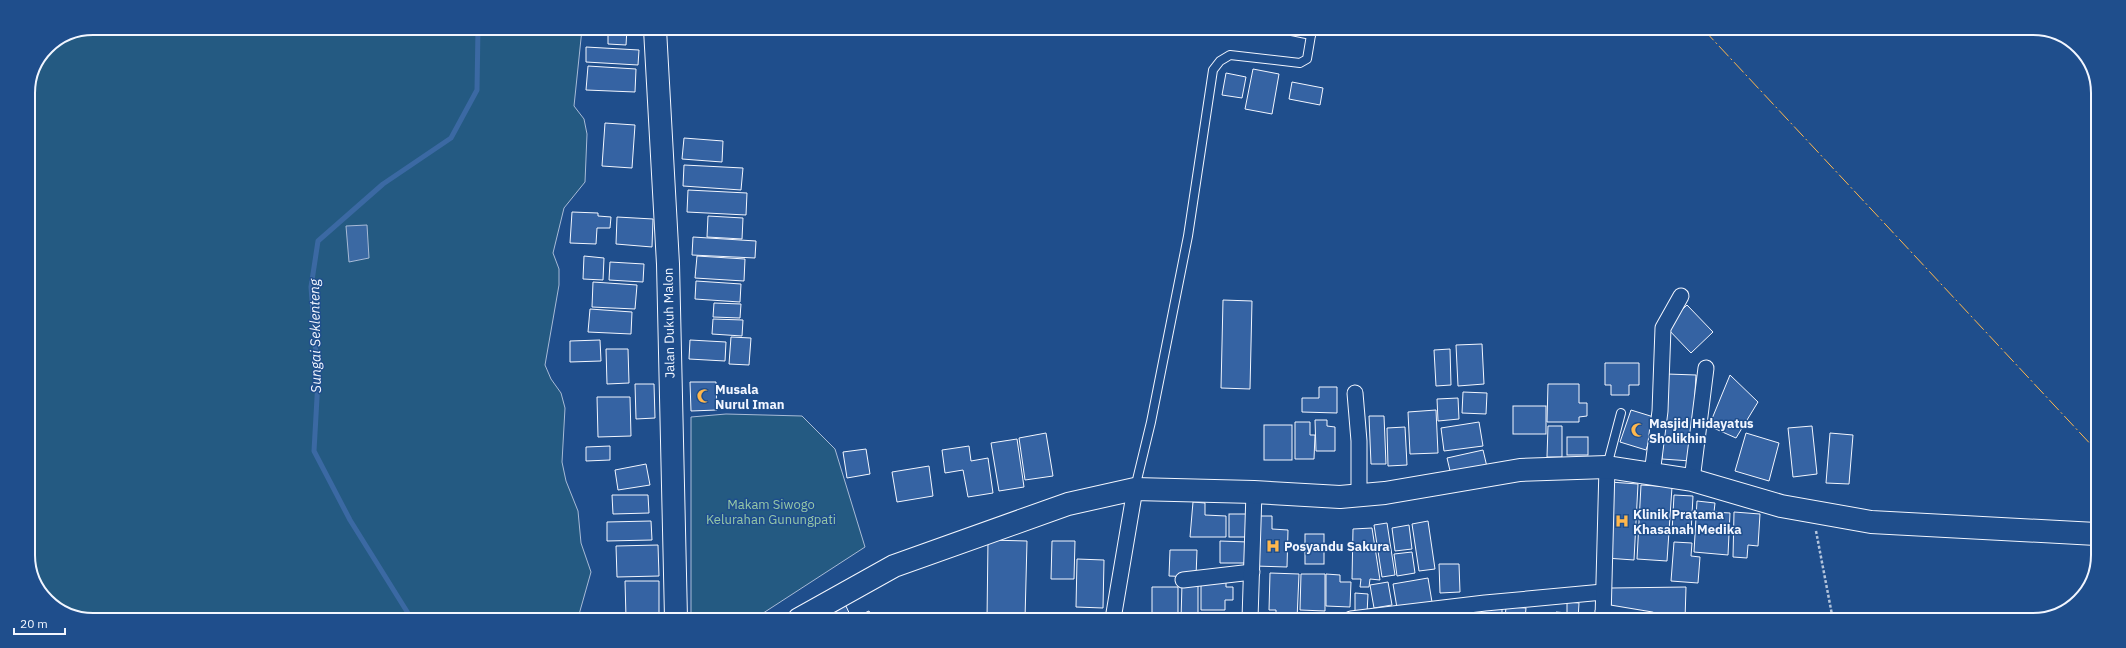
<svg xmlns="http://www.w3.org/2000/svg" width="2126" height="648" viewBox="0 0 2126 648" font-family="'IBM Plex Sans',sans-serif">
<rect width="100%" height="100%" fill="#1f4e8c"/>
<g fill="#245a82" stroke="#a8bbd7">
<path d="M93,28L582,29L574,106L584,119L587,134L585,182L564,208L553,253L559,269V285L545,365L551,379L561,393L565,408L562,462L566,481L578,511L581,543L591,572L578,618H365C356,612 338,611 329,618H76L44,598L28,560V93L47,47Z"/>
<polygon points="726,414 802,416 835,449 865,547 754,619 691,618 691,417"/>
</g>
<polygon fill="#3b69a3" stroke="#a8bbd7" points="367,225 369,258 349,262 346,226"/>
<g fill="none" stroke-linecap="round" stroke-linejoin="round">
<polyline stroke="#3b69a3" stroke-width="5" points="411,618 350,520 314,451 318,380 311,287 318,241 383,184 451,138 477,90 478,28"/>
</g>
<g fill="#3563a3" stroke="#f2f6ff">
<polygon points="608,29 627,29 626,45 608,44"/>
<polygon points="586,47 639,50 638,65 586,62"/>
<polygon points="588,66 636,69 635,92 586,90"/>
<polygon points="1253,69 1279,74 1272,114 1245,109"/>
<polygon points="1226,73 1246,77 1242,98 1222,95"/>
<polygon points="1292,82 1323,88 1320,105 1289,99"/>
<polygon points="605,123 635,125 632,168 602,166"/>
<polygon points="684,138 723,141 722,162 682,159"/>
<polygon points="684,165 743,168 741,190 683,186"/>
<polygon points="688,190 747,193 746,215 687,212"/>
<polygon points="572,212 598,213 598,216 611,217 610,228 597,228 596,244 570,243"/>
<polygon points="708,216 743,218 742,239 707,237"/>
<polygon points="617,217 653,219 652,247 616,244"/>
<polygon points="693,237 756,241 755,258 692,255"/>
<polygon points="584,256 604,258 603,280 583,279"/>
<polygon points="697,256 745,259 744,281 695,278"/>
<polygon points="610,262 644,264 643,282 609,280"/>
<polygon points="696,281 741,284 740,302 695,299"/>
<polygon points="593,282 637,285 635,309 592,307"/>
<polygon points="1223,300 1252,301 1250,389 1221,388"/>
<polygon points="714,303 741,304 740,318 713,317"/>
<polygon points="1687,305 1713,332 1691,353 1665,326"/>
<polygon points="590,309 632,312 631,334 588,332"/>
<polygon points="713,319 743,320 742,336 712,334"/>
<polygon points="731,337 751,338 749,365 729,364"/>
<polygon points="600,340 601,361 570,362 570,341"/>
<polygon points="690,340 726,342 725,361 689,359"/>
<polygon points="1482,344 1484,384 1458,386 1456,345"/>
<polygon points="606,349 628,349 629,383 607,384"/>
<polygon points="1450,349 1451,385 1436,386 1434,350"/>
<polygon points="1605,363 1639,363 1639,385 1629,385 1629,395 1611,395 1611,385 1605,385"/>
<polygon points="1667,374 1696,375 1691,461 1662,459"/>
<polygon points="1730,375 1758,402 1736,438 1709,426"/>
<polygon points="690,382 716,382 717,410 691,411"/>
<polygon points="635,384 654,384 655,418 636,419"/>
<polygon points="1548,384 1579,384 1579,403 1587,403 1587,416 1579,417 1579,422 1547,422"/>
<polygon points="1319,387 1337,387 1337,413 1302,412 1302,398 1319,398"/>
<polygon points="1463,392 1487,393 1486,414 1462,413"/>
<polygon points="597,397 630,397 631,436 598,437"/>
<polygon points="1458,398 1459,419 1438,421 1437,399"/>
<rect x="1513" y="406" width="33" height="28"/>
<polygon points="1436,410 1438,453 1410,454 1408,412"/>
<polygon points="1631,410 1657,418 1646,450 1620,442"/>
<polygon points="1369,416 1384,416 1386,464 1371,464"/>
<polygon points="1315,420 1327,420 1327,426 1335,427 1335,451 1316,451"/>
<polygon points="1295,422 1310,422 1310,435 1315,435 1314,459 1295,459"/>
<polygon points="1479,422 1483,446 1444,451 1441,428"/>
<rect x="1264" y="425" width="28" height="35"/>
<polygon points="1548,426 1562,426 1562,457 1547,457"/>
<polygon points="1812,426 1817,474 1793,477 1788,428"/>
<polygon points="1405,427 1407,465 1388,466 1387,428"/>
<polygon points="1046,433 1053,476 1025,480 1019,438"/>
<polygon points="1746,433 1779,443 1769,481 1735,471"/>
<polygon points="1830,433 1853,435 1849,484 1826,483"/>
<rect x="1567" y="437" width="21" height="18"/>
<polygon points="1017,439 1024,487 999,491 991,443"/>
<polygon points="610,446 610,460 586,461 586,447"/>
<polygon points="969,446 971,461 988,458 993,493 968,497 963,470 945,473 942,450"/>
<polygon points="866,449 870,474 847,478 843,452"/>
<polygon points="1483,450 1487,467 1451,475 1447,458"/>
<polygon points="646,464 650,485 618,490 615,470"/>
<polygon points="929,466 933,496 897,502 892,472"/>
<polygon points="1610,482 1638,484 1634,560 1606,558"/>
<polygon points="1641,485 1672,487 1667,561 1637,559"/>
<polygon points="612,495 648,495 649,513 613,514"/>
<polygon points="1674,495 1693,496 1691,533 1672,532"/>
<polygon points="1697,501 1715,503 1714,512 1730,513 1728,555 1694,552"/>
<polygon points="1193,502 1205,503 1205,515 1226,516 1226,537 1190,537"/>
<polygon points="1734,512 1760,514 1758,546 1748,545 1747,558 1733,557"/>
<rect x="1229" y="514" width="17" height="23"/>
<polygon points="1257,516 1272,516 1272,529 1288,530 1287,567 1255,566"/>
<polygon points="651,521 652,540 607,541 607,522"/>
<polygon points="1428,521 1435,569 1419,571 1412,524"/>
<polygon points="1387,523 1395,575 1382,577 1374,525"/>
<polygon points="1409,525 1412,549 1395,551 1392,528"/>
<polygon points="1372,528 1380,580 1370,579 1369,587 1360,587 1361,579 1352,579 1353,529"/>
<rect x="1305" y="534" width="19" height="30"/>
<polygon points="988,540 1027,541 1025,619 987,619"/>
<polygon points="1052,541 1075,541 1074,579 1051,579"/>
<polygon points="1220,541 1248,542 1248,563 1220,563"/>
<polygon points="1674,542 1692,543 1691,556 1700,557 1698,583 1671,581"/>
<polygon points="658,545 659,576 617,577 616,546"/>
<polygon points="1170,550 1197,550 1196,577 1169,576"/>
<polygon points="1412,552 1415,573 1397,576 1394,554"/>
<polygon points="1077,559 1104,560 1103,608 1076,607"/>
<polygon points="1439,564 1459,564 1460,592 1440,593"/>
<polygon points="1270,573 1299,574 1297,619 1276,619 1276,610 1269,610"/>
<polygon points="1301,574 1325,574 1325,611 1300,610"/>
<polygon points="1326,574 1340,575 1340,582 1351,582 1350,607 1326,606"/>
<polygon points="1428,578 1432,602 1397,608 1393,584"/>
<polygon points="625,581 659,581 659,618 626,618"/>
<polygon points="1201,581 1226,581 1226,587 1233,587 1233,600 1225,600 1225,610 1201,610"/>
<polygon points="1388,582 1392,605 1374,608 1370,585"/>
<polygon points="1182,584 1198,584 1198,619 1181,619"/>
<polygon points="1152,587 1178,587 1178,615 1152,614"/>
<polygon points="1686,587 1685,620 1611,607 1611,588"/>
<polygon points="1355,593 1368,594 1367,614 1355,614"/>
<polygon points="1567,602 1579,603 1578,619 1555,619 1556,612 1567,613"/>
<polygon points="845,604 852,619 832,619 829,612"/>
<polygon points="1506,607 1526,608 1525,619 1505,619"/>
<polygon points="1502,609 1502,619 1476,619 1475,610"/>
<polygon points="1473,610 1473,619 1439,619 1439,615"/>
<polygon points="869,611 873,619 859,619 858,616"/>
<rect x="1527" y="616" width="14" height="3"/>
</g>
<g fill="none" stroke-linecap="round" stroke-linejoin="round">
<defs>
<g id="lane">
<polyline points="1282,29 1311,35"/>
<polyline points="1607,466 1621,413"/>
<polyline points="1135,488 1151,422 1188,236 1213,70 1220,61 1230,55 1300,63 1307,59 1312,29"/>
</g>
<g id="street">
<polyline points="1355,393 1359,441 1359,495"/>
<polyline points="1652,474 1660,411 1663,328 1681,296"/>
<polyline points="1692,480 1706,368"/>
<polyline points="1183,580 1252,572"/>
<polyline points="1603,612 1651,620"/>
<polyline points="1113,619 1135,489"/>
<polyline points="1250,619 1254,492"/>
<polyline points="1351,619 1485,603 1603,592"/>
<polyline points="1603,619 1607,467"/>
</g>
<polyline id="secondary" points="655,29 668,264 676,618"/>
<polyline id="primary" points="799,619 894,566 1068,504 1135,489 1254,492 1340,497 1385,493 1520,470 1607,467 1692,480 1781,506 1871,522 2096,534"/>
</defs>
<use href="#lane" stroke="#f2f6ff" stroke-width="10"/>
<use href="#street" stroke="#f2f6ff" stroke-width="17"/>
<use href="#secondary" stroke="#f2f6ff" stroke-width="24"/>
<use href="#primary" stroke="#f2f6ff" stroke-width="24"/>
<polyline stroke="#b3c4dc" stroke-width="2.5" stroke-dasharray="3 2" stroke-linecap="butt" points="1816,531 1833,620"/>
<use href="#lane" stroke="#1f4e8c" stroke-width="8"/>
<use href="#street" stroke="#1f4e8c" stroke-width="15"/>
<use href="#secondary" stroke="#1f4e8c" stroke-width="22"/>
<use href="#primary" stroke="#1f4e8c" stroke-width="22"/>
<polyline stroke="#ffb74d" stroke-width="1" stroke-dasharray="14 3 2 3" stroke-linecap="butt" points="1704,30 2096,450"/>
</g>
<defs>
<symbol id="mosque-bare" viewBox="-9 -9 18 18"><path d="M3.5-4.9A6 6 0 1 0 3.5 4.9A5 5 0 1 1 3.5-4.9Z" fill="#ffb74d" stroke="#1f4e8c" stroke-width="2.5" paint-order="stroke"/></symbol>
<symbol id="hospital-bare" viewBox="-9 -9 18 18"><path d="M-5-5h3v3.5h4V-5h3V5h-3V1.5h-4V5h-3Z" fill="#ffb74d" stroke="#1f4e8c" stroke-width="2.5" paint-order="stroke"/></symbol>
</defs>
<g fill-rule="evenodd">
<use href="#mosque-bare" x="694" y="386" width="20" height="20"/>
<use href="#mosque-bare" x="1628" y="420" width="20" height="20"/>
<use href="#hospital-bare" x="1612" y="511" width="20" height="20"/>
<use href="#hospital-bare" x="1263" y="536" width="20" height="20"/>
</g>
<g text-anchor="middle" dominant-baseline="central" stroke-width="3" stroke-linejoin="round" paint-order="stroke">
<g font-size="13" fill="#f2f6ff" stroke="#1f4e8c">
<text transform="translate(669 323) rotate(-91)">Jalan Dukuh Malon</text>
</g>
<g font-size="13" font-weight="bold" fill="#f2f6ff" stroke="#1f4e8c" text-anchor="start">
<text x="715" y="389">Musala<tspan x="715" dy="15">Nurul Iman</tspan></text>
<text x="1649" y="423">Masjid Hidayatus<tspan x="1649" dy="15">Sholikhin</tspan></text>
<text x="1633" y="514">Klinik Pratama<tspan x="1633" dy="15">Khasanah Medika</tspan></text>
<text x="1284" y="546">Posyandu Sakura</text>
</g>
<g font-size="13" fill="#97c8a6" stroke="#1f4e8c">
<text x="771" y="504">Makam Siwogo<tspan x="771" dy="15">Kelurahan Gunungpati</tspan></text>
</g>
<g font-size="14" font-style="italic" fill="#f2f6ff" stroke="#1f4e8c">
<text transform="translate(315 336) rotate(-91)">Sungai Seklenteng</text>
</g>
</g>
<path d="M0 0H2126V648H0ZM93 35H2033A58 58 0 0 1 2091 93V555A58 58 0 0 1 2033 613H93A58 58 0 0 1 35 555V93A58 58 0 0 1 93 35Z" fill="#1f4e8c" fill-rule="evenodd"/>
<path fill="none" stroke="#f2f6ff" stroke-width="2" d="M93 35H2033A58 58 0 0 1 2091 93V555A58 58 0 0 1 2033 613H93A58 58 0 0 1 35 555V93A58 58 0 0 1 93 35Z"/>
<path d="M14 628v6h51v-6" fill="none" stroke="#f2f6ff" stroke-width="2"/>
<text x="20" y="628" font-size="12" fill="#f2f6ff" stroke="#1f4e8c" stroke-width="3" paint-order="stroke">20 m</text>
</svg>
